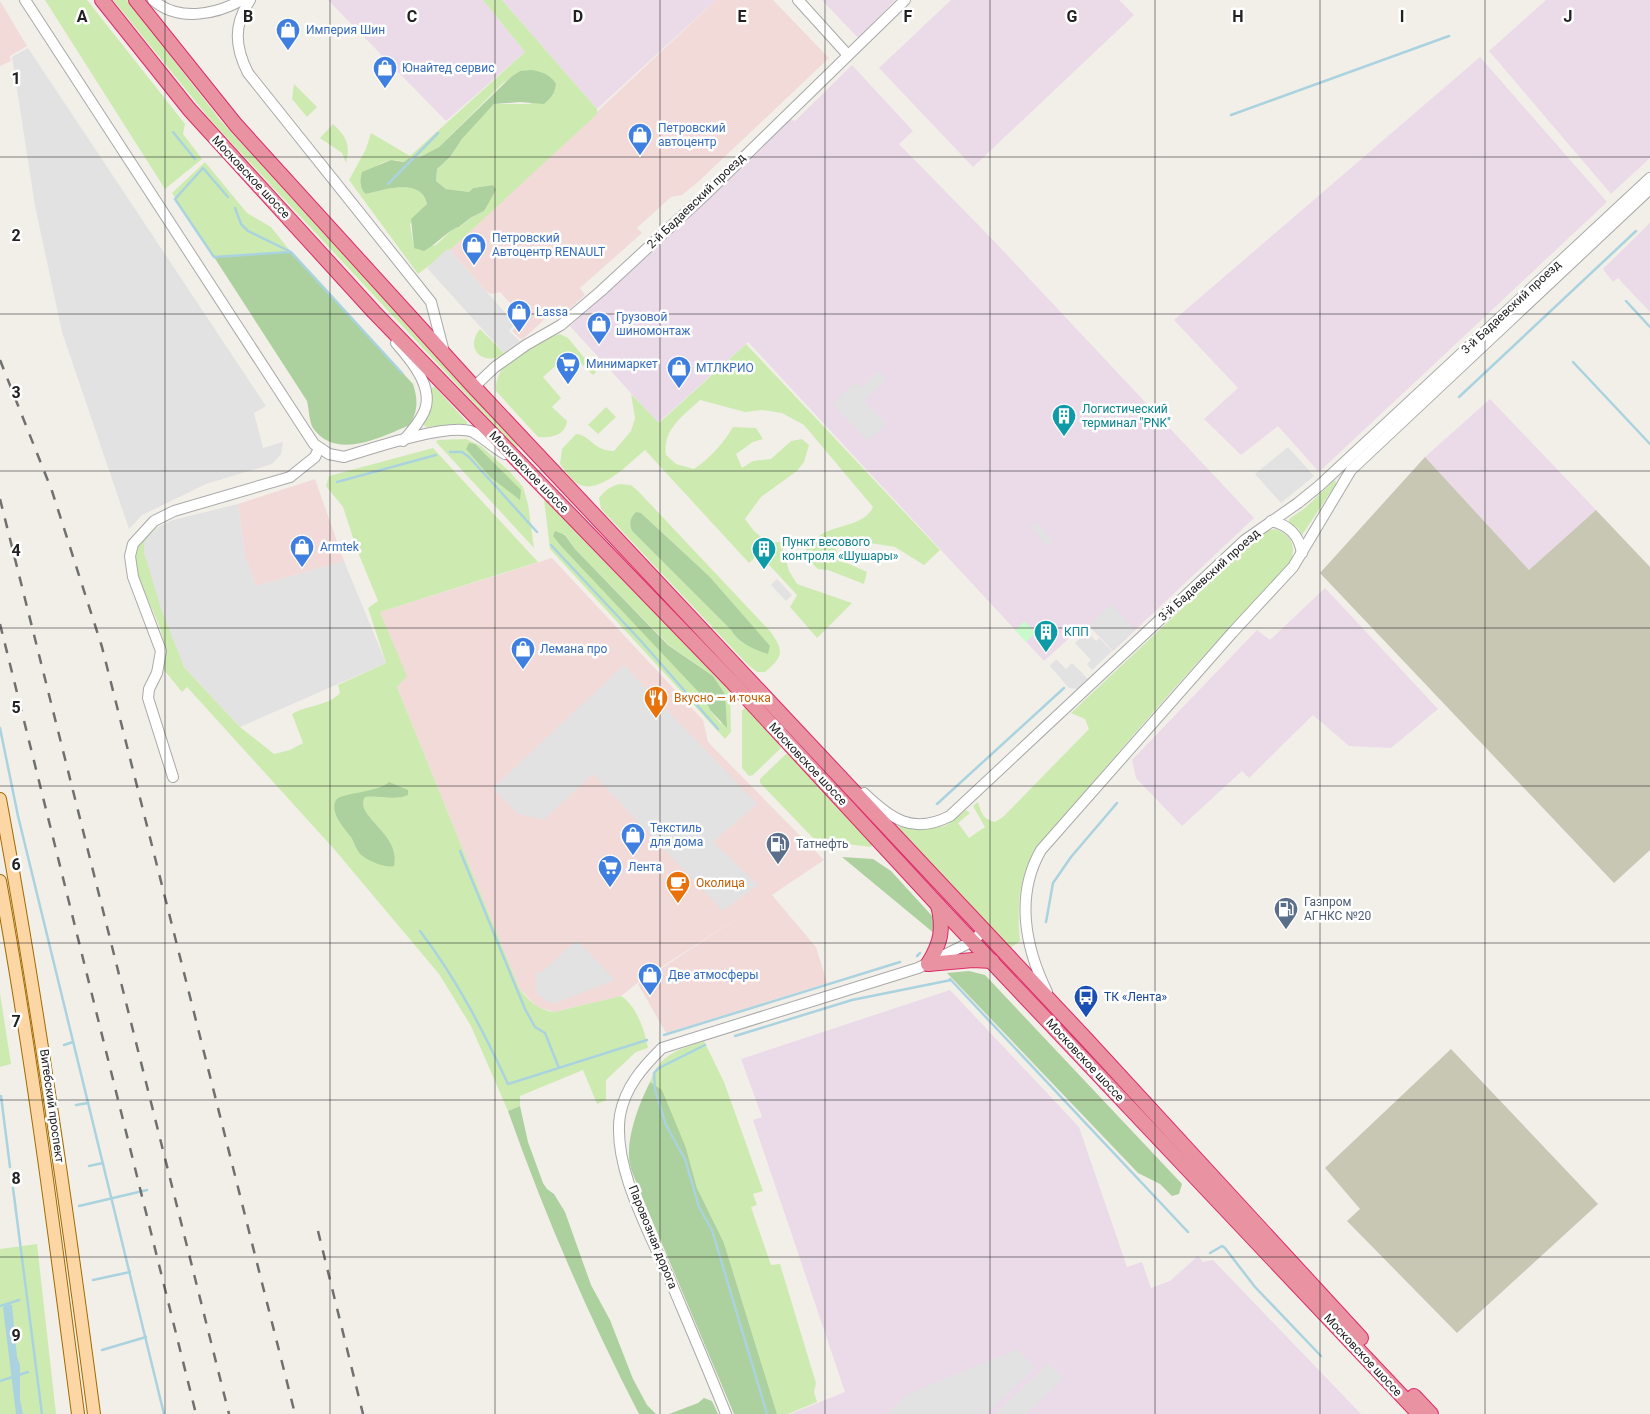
<svg xmlns="http://www.w3.org/2000/svg" width="1650" height="1414" viewBox="0 0 1650 1414" font-family="Roboto,sans-serif">
<rect width="100%" height="100%" fill="#f2efe9"/>
<g fill="#f2dad9">
<polygon points="716,0 773,0 829,58 698,182 682,195 671,197 637,228 642,233 580,288 585,295 567,311 560,305 522,340 512,331 518,325 508,313 511,304 500,292 491,294 486,291 450,250"/>
<polygon points="0,1 27,46 10,56 11,61 0,66"/>
<polygon points="315,479 344,561 256,586 245,557 238,504"/>
<polygon points="552,558 703,720 708,742 824,860 772,895 816,947 827,983 666,1033 638,984 742,915 640,981 621,996 554,1012 537,1007 519,988 397,687 406,676 380,612"/>
</g>
<g fill="#ebdbe8">
<polygon points="328,0 483,0 525,52 446,121"/>
<polygon points="502,0 716,0 597,109"/>
<polygon points="822,0 895,0 858,38"/>
<polygon points="951,0 1119,0 1134,15 973,167 879,68"/>
<polygon points="1546,0 1650,0 1650,158 1611,194 1489,51"/>
<polygon points="1480,57 1607,202 1319,472 1278,426 1241,455 1204,419 1238,388 1174,320"/>
<polygon points="852,65 913,131 899,144 992,239 1254,518 1113,651 1089,626 1077,635 1075,633 1044,661 748,342 658,423 570,326 661,244 790,119 795,121"/>
<polygon points="1650,223 1650,312 1618,278 1613,282 1603,269"/>
<polygon points="1490,399 1596,510 1529,570 1425,457"/>
<polygon points="1325,588 1438,709 1391,748 1349,746 1313,715 1249,778 1242,771 1182,826 1136,778 1132,760 1257,630 1270,640"/>
<polygon points="950,990 1079,1127 1127,1267 1142,1262 1151,1288 1170,1281 1198,1256 1203,1262 1213,1260 1361,1414 790,1414 845,1392 753,1120 762,1117 741,1059"/>
</g>
<g fill="#c7c7b4">
<polygon points="1425,457 1529,570 1596,510 1650,567 1650,850 1614,883 1320,573"/>
<polygon points="1451,1049 1598,1204 1457,1333 1347,1221 1360,1209 1325,1168"/>
</g>
<g fill="#cdebb0" fill-rule="evenodd">
<polygon points="45,0 87,0 185,124 183,134 202,159 165,189"/>
<polygon points="113,0 127,0 221,121 520,445 516,448 213,123"/>
<path d="M483,0H502L597,109V114L450,250L418,274L349,180L366,149L371,133L410,156L525,52ZM520,71L531,104H494L462,139L450,157L437,169L436,181L446,189L469,192L473,188L493,185L484,211L470,218L460,227L454,228L436,245L414,248L410,224L427,204C421,177 385,190 366,194L362,190L360,184C372,169 383,155 404,162L409,158L420,157L439,147L502,84Z"/>
<polygon points="294,84 317,107 307,117 292,99"/>
<path d="M333,124C346,136 351,145 346,163L342,153L320,138Z"/>
<polygon points="205,162 247,213 271,227 291,252 214,257 172,193"/>
<path d="M480,329L505,354C485,367 463,350 480,329Z"/>
<path d="M560,334L568,338L596,372L593,375L570,353L543,377L561,398L552,407L567,421C565,436 551,438 538,437L496,391C494,360 534,342 560,334Z"/>
<path d="M746,344L940,550L924,565L895,547L870,543L836,548L838,559L867,572L864,584L828,570L818,569L809,560L806,548C812,542 820,534 828,531C843,525 866,523 873,507L804,425L782,413L762,410L745,412L700,400C683,416 662,430 666,455L676,464L694,469C711,457 722,445 733,427L756,428L763,439L753,442L736,454L742,468L753,461L771,459L791,441L802,439L809,445L804,462L797,471L761,497L745,519L754,531L767,542H781L789,571L797,584L852,603L817,638L790,607L797,595L759,554L749,563L645,450C630,462 597,499 575,482C569,478 565,470 560,464L562,449L576,434C591,435 593,451 614,451L631,431L635,418L631,394L659,423Z"/>
<polygon points="435,387 467,422 467,424 426,427 423,424 431,397 430,388"/>
<polygon points="606,407 616,417 598,434 588,425"/>
<polygon points="466,439 481,446 509,471 523,487 528,504 534,548 436,442 438,440"/>
<path d="M433,448L538,562L380,612L407,676L397,687L519,988C529,1001 538,1010 554,1012L621,996C636,1005 645,1030 648,1048L636,1052L606,1080V1100L597,1104L583,1070L520,1096V1106L508,1111L471,1026L439,974L334,849L187,687L182,692L164,670C165,655 165,642 160,628C148,593 113,549 160,526C150,534 144,539 144,552L184,667L240,727L274,754L290,750L303,743L292,714C307,705 328,706 340,693L338,685L386,663L368,608L378,601L357,550L343,507L326,486L329,476Z"/>
<polygon points="1335,480 1336,484 1302,535 1298,528 1289,523 1289,519 1305,508"/>
<path d="M620,484L631,485L638,491L770,631C784,650 784,657 765,672H757L747,664L601,509L599,498C605,490 611,486 620,484ZM641,513L709,576L769,646L768,653L742,642L731,630L632,531Z"/>
<path d="M546,498L730,688L731,732L725,739L550,549L544,499ZM565,534L575,549L669,645L713,676L725,694L721,724L710,710L705,699L553,536Z"/>
<path d="M1274,529C1288,532 1296,543 1292,557C1285,579 1245,610 1229,628C1163,699 1100,774 1037,848C1018,877 1017,907 1020,941L1009,949L894,826L918,829L945,826L966,810L970,813L958,823L969,838L985,827L973,806L978,802C981,813 984,820 995,822L1003,817L1089,729L1085,719L1071,713L1256,539L1265,531Z"/>
<polygon points="745,707 748,708 778,741 781,748 753,775 749,776 742,768 742,711"/>
<polygon points="793,753 873,843 871,847 815,840 760,783 760,779 786,754"/>
<polygon points="0,993 11,1064 0,1067"/>
<path d="M704,1041L724,1082L763,1191L753,1194L757,1205L751,1207L771,1265L780,1264L816,1383L814,1392L817,1402L788,1414H777L724,1243L697,1188L686,1148L650,1082C660,1054 677,1050 704,1041Z"/>
<polygon points="37,1244 56,1414 0,1414 0,1249"/>
</g>
<g fill="#add19e">
<path d="M532,70C542,72 550,74 556,84C555,93 551,98 544,104L520,102L494,104L462,139L450,157L437,169L436,181L446,189L469,192L473,188L493,185L496,190L484,211L470,218L459,227C449,229 436,245 424,251L414,248L411,219L427,204C421,177 385,190 366,194C359,188 360,181 362,172L391,160L404,162L409,158L420,157L439,147L511,77L520,71Z"/>
<path d="M291,252L413,384C418,400 418,410 410,425C381,437 336,461 313,428C309,421 309,409 307,401L214,257Z"/>
<polygon points="469,443 475,444 521,490 520,500 490,477 466,449"/>
<path d="M636,512L641,513L709,576L770,646L768,654C754,650 739,643 731,630L632,531C629,523 630,518 636,512Z"/>
<polygon points="555,531 565,535 575,549 668,645 713,676 725,694 727,728 710,710 705,699 561,546 553,536"/>
<path d="M389,782L408,790V795C394,801 380,795 365,797C353,816 402,834 394,866C385,869 367,860 360,854C356,849 354,842 351,837C344,828 329,812 336,800C340,793 380,792 389,782Z"/>
<polygon points="842,857 873,859 891,871 933,917 935,934"/>
<polygon points="969,971 985,975 1182,1184 1179,1194 1172,1196 1160,1184 1138,1173 947,973"/>
<path d="M650,1082L662,1090L686,1148L697,1188L724,1243L777,1414H734L638,1187C635,1178 629,1167 629,1157C628,1133 639,1104 650,1082Z"/>
<path d="M520,1106L528,1142L543,1183L547,1189L554,1194L565,1212L591,1285L610,1320L633,1379L647,1405L656,1414H639C588,1315 545,1216 508,1111Z"/>
<polygon points="704,1398 712,1401 718,1414 669,1414 698,1403"/>
</g>
<polygon fill="#c8facc" points="1025,621 1035,633 1026,642 1015,630"/>
<g fill="#e2e2e2">
<polygon points="28,48 266,406 254,413 263,448 283,442 281,454 272,464 206,484 142,515 129,529 62,332 35,206 12,57"/>
<polygon points="448,248 515,324 509,331 520,341 505,354 427,268"/>
<polygon points="879,371 887,379 864,401 886,424 868,441 833,404 856,382 861,388"/>
<polygon points="1288,447 1314,476 1281,503 1255,474"/>
<polygon points="238,504 245,557 256,586 344,561 386,663 240,727 184,667 161,609 144,552 144,543 150,535 160,526 173,520"/>
<polygon points="1037,522 1053,541 1048,546 1031,528"/>
<polygon points="777,579 792,595 786,601 771,585"/>
<polygon points="1111,604 1135,629 1113,650 1089,625"/>
<polygon points="1087,632 1096,641 1099,638 1112,651 1092,670 1087,664 1091,660 1075,643"/>
<polygon points="1056,659 1066,669 1072,663 1088,679 1078,689 1069,688 1050,666"/>
<polygon points="624,665 757,804 713,842 758,885 723,911 593,774 544,820 518,814 493,788"/>
<polygon points="577,940 615,980 565,999 555,1003 547,1002 537,993 535,975 539,971 541,973"/>
<polygon points="1017,1349 1035,1368 986,1414 887,1414 908,1394"/>
<polygon points="1049,1363 1064,1378 1026,1414 995,1414"/>
</g>
<polygon fill="#aad3df" points="6,1303 12,1305 17,1357 20,1365 20,1399 23,1414 16,1414 3,1308"/>
<g fill="none" stroke-linecap="round" stroke-linejoin="round">
<g stroke="#aad3df" stroke-width="2.5">
<polyline points="1231,115 1449,36"/>
<polyline points="173,132 195,159"/>
<polyline points="388,184 438,133"/>
<polyline points="228,197 203,168 175,199 214,257 290,252"/>
<polyline points="235,208 241,224 248,231 291,252 402,373"/>
<polyline points="1626,301 1650,327"/>
<polyline points="1573,362 1650,444"/>
<polyline points="1459,397 1636,231"/>
<polyline points="450,452 462,452 469,457 537,532"/>
<polyline points="337,482 436,455"/>
<polyline points="551,545 641,641 718,729"/>
<polyline points="0,728 18,816 164,1414"/>
<polyline points="937,804 1064,688"/>
<polyline points="460,851 525,1009 535,1027 545,1033 559,1068"/>
<polyline points="1046,922 1053,883 1071,857 1117,803"/>
<path d="M420,931C456,978 483,1030 508,1084L647,1040"/>
<polyline points="917,956 920,953"/>
<polyline points="950,979 1188,1232"/>
<polyline points="664,1035 900,962"/>
<polyline points="735,1036 852,1000 951,980"/>
<polyline points="64,1045 73,1042"/>
<polyline points="705,1045 659,1068 654,1073 655,1090 666,1125 685,1159 699,1207 712,1230 767,1414"/>
<polyline points="1,1096 10,1167"/>
<polyline points="76,1105 88,1103"/>
<polyline points="89,1166 103,1163"/>
<polyline points="13,1188 42,1414"/>
<polyline points="79,1206 147,1190"/>
<polyline points="1210,1253 1222,1246 1225,1248 1255,1287 1321,1356"/>
<polyline points="93,1280 130,1272"/>
<polyline points="0,1306 19,1300"/>
<polyline points="102,1350 146,1337"/>
<polyline points="0,1381 28,1372"/>
</g>
<defs>
<g id="minor">
<path d="M25,0L314,444L329,454L344,457C370,449 449,422 473,432C484,438 494,448 505,454"/>
<path d="M153,0C178,22 215,15 242,0"/>
<path d="M250,0C233,25 235,47 248,73L431,302L444,352"/>
<polyline points="798,0 847,54"/>
<path d="M396,343C411,360 435,388 424,412C419,423 411,432 403,441"/>
<polyline points="474,387 495,367 526,345 561,325 601,291 707,193 905,0"/>
<path d="M1271,521C1289,525 1299,535 1302,553"/>
<polyline points="173,777 148,698 149,689 157,673 161,651 133,577 130,556 133,544 154,521 174,511 290,477 315,457 319,448"/>
<path d="M864,793C891,819 913,835 950,816L1245,540L1298,503L1319,486L1650,178"/>
<path d="M1047,992C1025,947 1015,895 1041,850L1232,633L1293,567L1351,470L1650,189"/>
<path d="M726,1414C708,1369 689,1325 670,1280C650,1233 612,1167 620,1115C625,1087 643,1067 662,1048L918,968L973,941L984,930"/>
</g>
<g id="major">
<path d="M0,799C38,1003 67,1208 94,1414"/>
<path d="M0,881C32,1058 55,1236 78,1414"/>
</g>
<g id="highway">
<polyline points="102,0 189,109 374,312 733,683 938,905 1419,1414"/>
<polyline points="136,0 236,125 474,387 1087,1040 1361,1338"/>
<polyline points="928,964 973,960 992,961"/>
<path d="M928,964C941,943 944,929 938,905"/>
<polyline points="1414,1396 1431,1414"/>
</g>
</defs>
<use href="#minor" stroke="#a9a9a9" stroke-width="12"/>
<use href="#major" stroke="#a06b00" stroke-width="14"/>
<use href="#highway" stroke="#dc2a67" stroke-width="16"/>
<use href="#minor" stroke="#fff" stroke-width="10"/>
<use href="#major" stroke="#fcd6a4" stroke-width="12"/>
<use href="#highway" stroke="#e892a2" stroke-width="14"/>
<g stroke="#707070" stroke-width="2.5" stroke-dasharray="10 10" stroke-linecap="butt">
<polyline points="0,360 52,491 102,647 295,1414"/>
<polyline points="0,499 229,1414"/>
<polyline points="0,624 196,1414"/>
<polyline points="318,1231 363,1414"/>
</g>
</g>
<path fill="none" stroke="#222" stroke-width="1" stroke-opacity="0.55" d="M165,0V1414M330,0V1414M495,0V1414M660,0V1414M825,0V1414M990,0V1414M1155,0V1414M1320,0V1414M1485,0V1414M0,157H1650M0,314H1650M0,471H1650M0,628H1650M0,786H1650M0,943H1650M0,1100H1650M0,1257H1650"/>
<defs>
<symbol id="shop-pin" viewBox="-11 -11 22 30"><path d="M0 17L-7.5 6A9.5 9.5 0 1 1 7.5 6Z" fill="#3f7fe0" stroke="#fff"/><path d="M-5-2.5h2.3a2.7 3.5 0 0 1 5.4 0H5L5.5 6h-11ZM-1.5-2.5h3a1.5 2.3 0 0 0-3 0Z" fill="#fff"/></symbol>
<symbol id="supermarket-pin" viewBox="-11 -11 22 30"><path d="M0 17L-7.5 6A9.5 9.5 0 1 1 7.5 6Z" fill="#3f7fe0" stroke="#fff"/><path d="M-6-5.5h2.5l.6 2H6L4.5 2H-2.5L-4.4-4H-6ZM-1.5 3.2a1.3 1.3 0 1 0 .1 0ZM3 3.2a1.3 1.3 0 1 0 .1 0Z" fill="#fff"/></symbol>
<symbol id="building-pin" viewBox="-11 -11 22 30"><path d="M0 17L-7.5 6A9.5 9.5 0 1 1 7.5 6Z" fill="#0f9aa8" stroke="#fff"/><path d="M-4-6H4V6H1V3H-1V6H-4ZM-2.5-4.3h1.7v1.8h-1.7ZM.8-4.3h1.7v1.8H.8ZM-2.5-1h1.7V.8h-1.7ZM.8-1h1.7V.8H.8Z" fill="#fff"/></symbol>
<symbol id="restaurant-pin" viewBox="-11 -11 22 30"><path d="M0 17L-7.5 6A9.5 9.5 0 1 1 7.5 6Z" fill="#e8710a" stroke="#fff"/><path d="M-5-6h1v4h1v-4h1v4h1v-4h1v5L-1.5 .5V6h-2V.5L-5-1ZM5-6V6H3V1.5H1.5Q1.5-4 5-6Z" fill="#fff"/></symbol>
<symbol id="fuel-pin" viewBox="-11 -11 22 30"><path d="M0 17L-7.5 6A9.5 9.5 0 1 1 7.5 6Z" fill="#5c6f8a" stroke="#fff"/><path d="M-5.5-6h7V0h2V4h1.3V-2.5L3-4.5l.8-.8L6-3V5H2.5V1h-1V6h-7ZM-4.2-4.7v3.2H.2V-4.7Z" fill="#fff"/></symbol>
<symbol id="cafe-pin" viewBox="-11 -11 22 30"><path d="M0 17L-7.5 6A9.5 9.5 0 1 1 7.5 6Z" fill="#e8710a" stroke="#fff"/><path d="M-5.5-4.5H6V0H3Q3 3.5 0 3.5H-2.5Q-5.5 3.5-5.5 0ZM3-3.2v2h1.7v-2ZM-6 4.5H4V6H-6Z" fill="#fff"/></symbol>
<symbol id="bus-pin" viewBox="-11 -11 22 30"><path d="M0 17L-7.5 6A9.5 9.5 0 1 1 7.5 6Z" fill="#1a4fb4" stroke="#fff"/><path d="M-5-6H5V4H4V6H2V4H-2V6H-4V4H-5ZM-3.5-4V0h7V-4ZM-3.5 1.2v1.5H-2V1.2ZM2 1.2v1.5H3.5V1.2Z" fill="#fff"/></symbol>
</defs>
<g fill-rule="evenodd">
<use href="#shop-pin" x="274" y="16" width="28" height="38"/>
<use href="#shop-pin" x="371" y="54" width="28" height="38"/>
<use href="#shop-pin" x="626" y="121" width="28" height="38"/>
<use href="#shop-pin" x="460" y="231" width="28" height="38"/>
<use href="#shop-pin" x="505" y="298" width="28" height="38"/>
<use href="#shop-pin" x="585" y="310" width="28" height="38"/>
<use href="#supermarket-pin" x="554" y="350" width="28" height="38"/>
<use href="#shop-pin" x="665" y="354" width="28" height="38"/>
<use href="#building-pin" x="1050" y="402" width="28" height="38"/>
<use href="#shop-pin" x="288" y="533" width="28" height="38"/>
<use href="#building-pin" x="750" y="535" width="28" height="38"/>
<use href="#building-pin" x="1032" y="618" width="28" height="38"/>
<use href="#shop-pin" x="509" y="635" width="28" height="38"/>
<use href="#restaurant-pin" x="642" y="684" width="28" height="38"/>
<use href="#shop-pin" x="619" y="821" width="28" height="38"/>
<use href="#fuel-pin" x="764" y="830" width="28" height="38"/>
<use href="#supermarket-pin" x="596" y="853" width="28" height="38"/>
<use href="#cafe-pin" x="664" y="869" width="28" height="38"/>
<use href="#fuel-pin" x="1272" y="895" width="28" height="38"/>
<use href="#shop-pin" x="636" y="961" width="28" height="38"/>
<use href="#bus-pin" x="1072" y="983" width="28" height="38"/>
</g>
<g text-anchor="middle" dominant-baseline="central" stroke-width="5" stroke-linejoin="round" paint-order="stroke">
<g font-size="12" fill="#366cbe" stroke="#fff" text-anchor="start">
<text x="306" y="30">Империя Шин</text>
<text x="402" y="68">Юнайтед сервис</text>
<text x="658" y="128">Петровский<tspan x="658" dy="14">автоцентр</tspan></text>
<text x="492" y="238">Петровский<tspan x="492" dy="14">Автоцентр RENAULT</tspan></text>
<text x="536" y="312">Lassa</text>
<text x="616" y="317">Грузовой<tspan x="616" dy="14">шиномонтаж</tspan></text>
<text x="586" y="364">Минимаркет</text>
<text x="696" y="368">МТЛКРИО</text>
<text x="320" y="547">Armtek</text>
<text x="540" y="649">Лемана про</text>
<text x="650" y="828">Текстиль<tspan x="650" dy="14">для дома</tspan></text>
<text x="628" y="867">Лента</text>
<text x="668" y="975">Две атмосферы</text>
</g>
<g font-size="12" fill="#222" stroke="#fff">
<text transform="translate(251 177) rotate(47)">Московское шоссе</text>
<text transform="translate(696 201) rotate(-44)">2-й Бадаевский проезд</text>
<text transform="translate(1511 307) rotate(-43)">3-й Бадаевский проезд</text>
<text transform="translate(529 472) rotate(46)">Московское шоссе</text>
<text transform="translate(1209 575) rotate(-42)">3-й Бадаевский проезд</text>
<text transform="translate(808 764) rotate(47)">Московское шоссе</text>
<text transform="translate(1085 1060) rotate(47)">Московское шоссе</text>
<text transform="translate(52 1106) rotate(82)">Витебский проспект</text>
<text transform="translate(653 1237) rotate(68)">Паровозная дорога</text>
<text transform="translate(1363 1355) rotate(47)">Московское шоссе</text>
</g>
<g font-size="12" fill="#0d838f" stroke="#fff" text-anchor="start">
<text x="1082" y="409">Логистический<tspan x="1082" dy="14">терминал "PNK"</tspan></text>
<text x="782" y="542">Пункт весового<tspan x="782" dy="14">контроля «Шушары»</tspan></text>
<text x="1064" y="632">КПП</text>
</g>
<g font-size="12" fill="#c56008" stroke="#fff" text-anchor="start">
<text x="674" y="698">Вкусно — и точка</text>
<text x="696" y="883">Околица</text>
</g>
<g font-size="12" fill="#4e5e75" stroke="#fff" text-anchor="start">
<text x="796" y="844">Татнефть</text>
<text x="1304" y="902">Газпром<tspan x="1304" dy="14">АГНКС №20</tspan></text>
</g>
<g font-size="12" fill="#164399" stroke="#fff" text-anchor="start">
<text x="1104" y="997">ТК «Лента»</text>
</g>
</g>
<g font-size="16" text-anchor="middle" font-weight="bold" fill="#222" stroke="#fff" stroke-width="5" stroke-linejoin="round" paint-order="stroke">
<text x="82" y="22">A</text>
<text x="248" y="22">B</text>
<text x="412" y="22">C</text>
<text x="578" y="22">D</text>
<text x="742" y="22">E</text>
<text x="908" y="22">F</text>
<text x="1072" y="22">G</text>
<text x="1238" y="22">H</text>
<text x="1402" y="22">I</text>
<text x="1568" y="22">J</text>
<text x="16" y="84">1</text>
<text x="16" y="241">2</text>
<text x="16" y="398">3</text>
<text x="16" y="556">4</text>
<text x="16" y="713">5</text>
<text x="16" y="870">6</text>
<text x="16" y="1027">7</text>
<text x="16" y="1184">8</text>
<text x="16" y="1341">9</text>
</g>
</svg>
